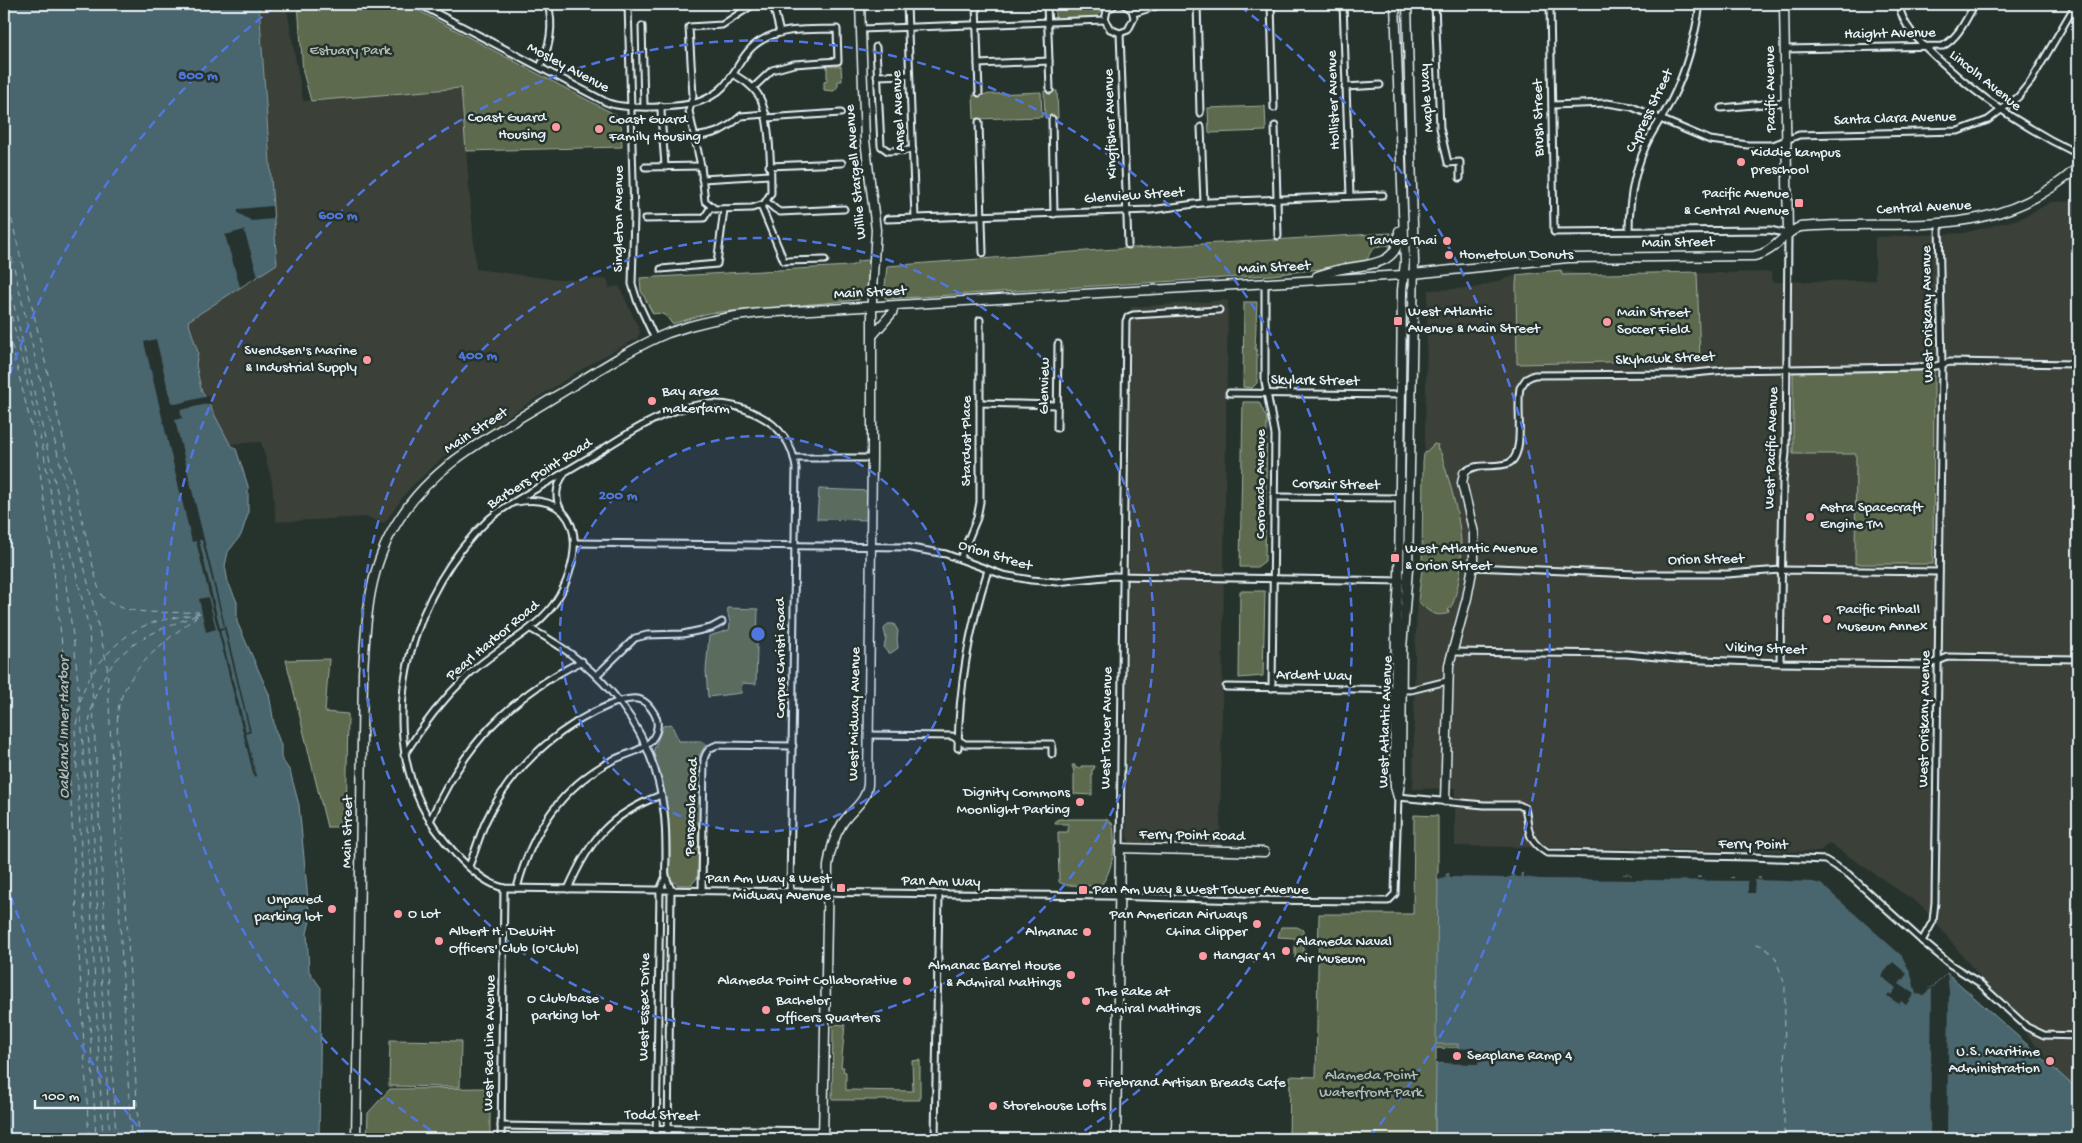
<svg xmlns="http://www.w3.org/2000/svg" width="2082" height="1143" viewBox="0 0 2082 1143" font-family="'Gochi Hand',sans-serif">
<rect width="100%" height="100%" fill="#26332d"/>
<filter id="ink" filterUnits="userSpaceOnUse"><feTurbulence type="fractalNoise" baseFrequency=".02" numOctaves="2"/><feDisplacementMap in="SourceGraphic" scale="10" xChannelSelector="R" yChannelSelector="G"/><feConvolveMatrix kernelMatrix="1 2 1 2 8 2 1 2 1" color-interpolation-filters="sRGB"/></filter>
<g filter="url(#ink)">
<g fill="#3a3f39">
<polygon points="259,4 286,4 303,101 461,88 476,269 559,280 608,279 609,288 619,286 640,331 638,338 597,360 445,456 409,489 386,521 383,523 367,517 276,522 272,482 261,442 230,444 201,389 196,365 198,352 188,320 277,264"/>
<polygon points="2078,201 2078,1090 2059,1074 1922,906 1829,843 1819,852 1455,846 1455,788 1413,789 1415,650 1418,592 1422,569 1428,290 1475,288 1517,275 1561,270 1584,275 1771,272 1772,282 1875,280 1875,237 1964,233 2022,218 2051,202"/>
<polygon points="1228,300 1220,845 1136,845 1130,842 1127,838 1126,822 1131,307"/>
</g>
<g fill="#5d6b4d" stroke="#a2aea2">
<path d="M298,4H406L616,115C624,123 621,136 622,147L466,151L461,88L311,101L303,72Z"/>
<polygon points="1055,4 1107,4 1096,17 1055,19"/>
<polygon points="827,66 841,66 842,81 838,81 838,86 834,91 824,90 824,82 827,81"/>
<polygon points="1044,91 1057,91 1058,118 1045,118"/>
<polygon points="1041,92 1042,117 974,119 973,95"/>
<polygon points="1265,106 1266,131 1209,133 1208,108"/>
<path d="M1391,233V246C1378,243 1368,250 1367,263L1272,275L886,299L884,296L887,266L1100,250Z"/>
<path d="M869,260L867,291L860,293L859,300L709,313L672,324C666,315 663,312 653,314L641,291L640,278L849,266L857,264V261Z"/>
<polygon points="1561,270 1562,275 1697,272 1700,360 1517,364 1516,285 1517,275"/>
<polygon points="1244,302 1257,302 1255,349 1257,350 1257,383 1252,388 1243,387"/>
<polygon points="1934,371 1933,564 1855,564 1856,454 1793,454 1793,372"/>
<polygon points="1243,402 1259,402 1267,419 1265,561 1257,567 1240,567"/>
<path d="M1434,444L1438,445L1437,448L1441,453C1454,498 1469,542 1457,589C1455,596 1454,605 1448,610L1449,613C1434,618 1428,611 1418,601L1422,569L1423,462L1424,454Z"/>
<polygon points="819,489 871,491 871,520 817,519"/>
<polygon points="1240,591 1265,591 1263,676 1239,678"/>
<path d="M728,608L758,609L756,684L742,683L741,693L708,697L706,671L709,636L729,630C732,619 726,616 728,608Z"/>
<polygon points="888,624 894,624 898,631 897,639 898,648 891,653 888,653 884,648 886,638 884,629"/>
<polygon points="329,659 325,712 348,714 346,827 327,827 286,660"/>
<polygon points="671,724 679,741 701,741 706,744 700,754 698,877 691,885 678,885 670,879 667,812 663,783 653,752 663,726"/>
<polygon points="1072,765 1075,765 1075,768 1081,768 1081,766 1095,766 1094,769 1092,770 1092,795 1074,794 1074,772"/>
<polygon points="1414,815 1438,816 1438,880 1463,1049 1436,1048 1436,1063 1464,1064 1435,1103 1435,1139 1289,1139 1290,1076 1316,1077 1319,914 1413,914"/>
<path d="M1060,819H1106L1112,823C1117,840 1113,873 1100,886L1065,885L1059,882L1058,832H1068V824H1055L1056,820Z"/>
<polygon points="1281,927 1297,927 1303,930 1304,954 1301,958 1295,959 1295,938 1278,937"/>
<polygon points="833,1024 845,1025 841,1067 844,1067 843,1071 846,1072 846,1090 913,1091 912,1061 920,1060 920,1100 832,1100"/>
<polygon points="390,1040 461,1041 460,1087 389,1086"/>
<polygon points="490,1088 490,1139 367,1139 368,1113 390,1089"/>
</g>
<g fill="#49656e" stroke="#899da5">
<polygon points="4,4 259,4 277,264 188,321 198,352 196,365 201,389 230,444 236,449 248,486 248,514 241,535 228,552 225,566 228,582 237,602 237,622 269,694 275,729 281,745 281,758 290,771 299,805 310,921 307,933 309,971 321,988 319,1139 4,1139"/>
<polygon points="1449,873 1627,875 1627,873 1632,876 1820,879 1911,961 1920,990 1933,987 1947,973 2078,1090 2078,1139 1435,1139 1436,1063 1448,1063 1448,1048 1458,1048 1458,1044 1436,1044 1438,877"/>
</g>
<g fill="#26332d" fill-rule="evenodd">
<polygon points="272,206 273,219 252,221 238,213 238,209"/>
<polygon points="244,230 258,276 240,287 225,235"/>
<path d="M156,339L171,402L176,404L208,396L212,403L180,410L182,418L175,420L251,732L246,734L256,776L254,777L196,541L192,542L144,342ZM199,540H202L224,627L220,628ZM224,629L249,730L246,732L220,630Z"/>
<polygon points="208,597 216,629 206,632 199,599"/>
<polygon points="1511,870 1610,873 1623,873 1623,875 1627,875 1627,873 1632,876 1632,873 1698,874 1697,878 1701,878 1700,874 1705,876 1707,874 1724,875 1726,876 1729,875 1731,878 1734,878 1734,876 1750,875 1757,875 1758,879 1761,879 1761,876 1822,878 1912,959 1921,973 1923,988 1933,987 1947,973 1949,992 1947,1139 1930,1139 1932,988 1923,995 1916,994 1911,974 1902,956 1821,884 1813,882 1755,880 1754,893 1748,893 1748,881 1539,879 1523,877 1523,873 1521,873 1520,877 1517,877 1512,873 1512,876 1506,878 1450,877 1449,873 1446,874 1445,878 1438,880 1438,874 1446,871"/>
<polygon points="1893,962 1907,974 1899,984 1914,994 1906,1005 1901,1001 1899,1004 1887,996 1889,993 1891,995 1896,988 1881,976"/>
<polygon points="1445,1048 1479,1049 1478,1064 1436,1063 1436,1061 1445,1061"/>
</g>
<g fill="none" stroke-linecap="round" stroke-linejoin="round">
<g stroke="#a8b9c1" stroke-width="1" stroke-dasharray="6 5" stroke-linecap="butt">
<path d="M4,187L97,583C98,587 100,593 103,597C120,617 174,612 199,612"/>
<polyline points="4,225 107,664 131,1139"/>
<polyline points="4,262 89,629 116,1139"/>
<polyline points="4,284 43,449 63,563 75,651 82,730 103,1139"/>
<polyline points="4,313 37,450 53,563 63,654 89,1139"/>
<path d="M94,699C98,690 101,681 106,674C126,640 163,628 197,615"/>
<path d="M80,702C86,672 121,633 149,624C166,618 185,616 202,613"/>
<polyline points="92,705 88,730 110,1139"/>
<polyline points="79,708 75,731 96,1139"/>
<polyline points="1756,944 1763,946 1775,957 1785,985 1784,1139"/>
<path d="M139,1139L117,743C118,730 116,713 120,701C134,661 170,638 201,613"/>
</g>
<defs>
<g id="street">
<path d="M419,4L606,102C623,110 683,108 701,101C709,98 717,93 723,87C738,71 742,51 762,40C784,27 812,30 837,29L838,61L794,64L772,70L753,88"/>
<polyline points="628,4 634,216 632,284 637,300 655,339"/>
<polyline points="773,4 780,33"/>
<polyline points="907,4 915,218"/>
<polyline points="976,4 979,93"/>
<polyline points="1047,4 1050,90"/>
<polyline points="1116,4 1107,10 1105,20 1110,29 1120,33 1128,30 1134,18 1132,10 1123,4"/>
<polyline points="1197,4 1200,113"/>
<polyline points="1271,4 1274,108"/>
<polyline points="1343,4 1350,196"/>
<polyline points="1435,4 1440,128 1448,163 1460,162 1460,178"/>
<polyline points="1550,4 1554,232 1770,230 1788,234 1786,453 1783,480 1780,663"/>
<path d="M1899,4C1902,27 1922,44 1938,59C1981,99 2026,129 2078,154"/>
<polyline points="1134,13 1163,4"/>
<polyline points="642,26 644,106"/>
<polyline points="861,29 1105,20"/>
<polyline points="1120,33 1128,245"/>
<polyline points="876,47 881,146 888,151 913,150"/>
<path d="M1785,49L1943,46C1959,37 1966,19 1975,4"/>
<polyline points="978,64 1049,61"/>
<path d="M540,67C550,46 554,27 548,4"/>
<path d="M733,74C743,80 753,86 759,96C770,115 771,170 771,193L764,204L752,208L715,209L705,201L701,166L689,111L693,96L689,27L722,25L754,4"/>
<polyline points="877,76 909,75"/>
<polyline points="1345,87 1380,85"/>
<polyline points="1552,105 1607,103 1632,107 1710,140 1748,145 1773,145 1799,135 1958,131 1988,120 2018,97 2031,81 2076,4"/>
<path d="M661,106C661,127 664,146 665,167"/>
<polyline points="1721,108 1785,102"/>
<polyline points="766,118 841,113"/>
<polyline points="1052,119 1054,214"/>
<polyline points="979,122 983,253"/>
<polyline points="1275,126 1278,236"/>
<polyline points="1201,127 1204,203"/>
<path d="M693,137C716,134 724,131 741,116L766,114"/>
<polyline points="769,166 842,163"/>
<polyline points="645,167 701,166"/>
<polyline points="702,179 770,175"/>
<polyline points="767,202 775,209 780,212 844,209"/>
<polyline points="761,206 784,261 825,260"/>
<polyline points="645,219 704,218 711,207"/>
<polyline points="887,219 1151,210 1209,202 1383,195"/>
<path d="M1629,231C1629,197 1635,165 1651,135C1658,123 1666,111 1672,99C1687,69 1695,37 1700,4"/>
<polyline points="661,269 717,264 724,209"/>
<polyline points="1265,282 1265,382 1275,435 1272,688"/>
<polyline points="1229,393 1401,395"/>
<polyline points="980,403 1057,405"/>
<polyline points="1057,428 1058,344"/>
<polyline points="794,458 872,458"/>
<path d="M1464,473C1476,461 1494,469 1509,463C1526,455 1516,405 1520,388L1526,379L1534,375L1684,374L1726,370L1914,367L1936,366L1950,362L2078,364"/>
<polyline points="1274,497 1399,498"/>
<path d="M561,510C554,497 556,486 564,474"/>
<polyline points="575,543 905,547 946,554 1003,575 1031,580 1057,582 1114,576 1402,581"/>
<polyline points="960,559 977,518 980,502 980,320"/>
<polyline points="1473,567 1634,574 1727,574 1781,570 1939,572"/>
<path d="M531,629C603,667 654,729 664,812C666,827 666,842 666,857C666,863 665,871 666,876C667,881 670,886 671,890L668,1139"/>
<polyline points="1452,652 1627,654 1677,659 1780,663 1928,665 1948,657 2078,659"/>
<polyline points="597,675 635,638 647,635 683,634 711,628 722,622"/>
<polyline points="1226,687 1411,690 1447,681"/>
<polyline points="868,735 952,736 965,744 1052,744 1052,754"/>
<path d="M958,748C959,686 969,629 988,570"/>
<path d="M404,755C422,726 443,699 468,675C512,634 560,626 573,558C576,541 575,525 563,512C551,500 532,499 516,502"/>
<path d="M430,821C463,746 509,697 582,661"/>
<polyline points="1120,848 1126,321 1128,317 1133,315 1219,310"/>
<path d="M469,866C475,852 479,837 485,823C505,780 538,746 578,721C591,713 626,694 641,700C647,702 651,708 654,713C659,721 658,731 653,738C645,751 624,754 611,761C560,788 531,834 517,888"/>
<path d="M568,889C590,839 609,815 661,795"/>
<path d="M702,891L704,759C706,752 709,747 718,745L793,746"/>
<path d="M790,892L796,468C793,445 780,426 758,415C695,382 638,429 585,460C565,472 545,484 525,495C513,503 499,510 488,520C416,587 376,712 421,804C434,832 473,881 504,888L1108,896L1244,900L1388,901L1395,894L1398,797L1484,805H1519L1525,808C1530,829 1525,839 1547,853L1751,857L1825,860L1848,874L1922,941L1951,965L1978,982L2027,1027L2044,1035L2078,1036"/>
<polyline points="1922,941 1933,921 1935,902 1942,365 1939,224"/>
<polyline points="501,1126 823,1131"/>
<polyline points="501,1139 504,888"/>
<polyline points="656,1139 660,890 666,876"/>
<polyline points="935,1139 939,894"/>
</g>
<g id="secondary">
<polyline points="1395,4 1405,262 1402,290 1399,581 1396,626 1394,766 1395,787 1398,797"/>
<polyline points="1784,4 1788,234"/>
<path d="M1317,276C1327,273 1337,269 1348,268C1372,264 1400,264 1399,231"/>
<polyline points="873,335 892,313 894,306"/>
<polyline points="1398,796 1401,776 1402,649 1408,569 1414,262 1407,4"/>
<polyline points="1445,801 1449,665 1467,598 1474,561 1474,533 1462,483 1464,473"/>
<path d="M356,1139L363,673C366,619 368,568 398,521C434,462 500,431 556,396C593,374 629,349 668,333C698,322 729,316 760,313L1403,275L1568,258L1754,256C1776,252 1781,234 1800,227C1903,218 1994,244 2078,167"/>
<path d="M823,1139L828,866C830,851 834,837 842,824C851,810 866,802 868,785L872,458V290L876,230L865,140L860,4"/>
<polyline points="1116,1139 1120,848 1264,852"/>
</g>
</defs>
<use href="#street" stroke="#e8f1f8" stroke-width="9"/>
<use href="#secondary" stroke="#e8f1f8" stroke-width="11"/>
<use href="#street" stroke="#26332d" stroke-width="5"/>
<use href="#secondary" stroke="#26332d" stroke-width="8"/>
</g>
</g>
<circle cx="758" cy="634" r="198" fill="#5077e0" fill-opacity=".12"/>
<g fill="none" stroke="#5077e0" stroke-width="2.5" stroke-dasharray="9 6">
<circle cx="758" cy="634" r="198"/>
<circle cx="758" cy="634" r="396"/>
<path d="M443 1138A594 594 0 1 1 1073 1138"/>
<path d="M147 1138A792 792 0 0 1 5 879M5 389A792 792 0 0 1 276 6M1240 6A792 792 0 0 1 1369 1138"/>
</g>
<g fill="#ff9aa2" stroke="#26332d" stroke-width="2">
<circle cx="556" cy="127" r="5"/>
<circle cx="599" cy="129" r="5"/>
<circle cx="1741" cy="162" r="5"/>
<rect x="1794" y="198" width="10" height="10" rx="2.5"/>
<circle cx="1447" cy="241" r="5"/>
<circle cx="1449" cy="255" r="5"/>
<rect x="1393" y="316" width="10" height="10" rx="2.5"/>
<circle cx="1607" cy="322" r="5"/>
<circle cx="367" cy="360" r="5"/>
<circle cx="652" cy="401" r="5"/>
<circle cx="1810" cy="517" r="5"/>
<rect x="1390" y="553" width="10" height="10" rx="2.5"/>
<circle cx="1827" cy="619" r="5"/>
<circle cx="1080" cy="802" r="5"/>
<rect x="836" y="883" width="10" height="10" rx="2.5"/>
<rect x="1078" y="885" width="10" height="10" rx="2.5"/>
<circle cx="332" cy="909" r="5"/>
<circle cx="398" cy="914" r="5"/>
<circle cx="1257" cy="924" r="5"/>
<circle cx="1087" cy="932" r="5"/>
<circle cx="439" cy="941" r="5"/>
<circle cx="1286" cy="951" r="5"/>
<circle cx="1203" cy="956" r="5"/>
<circle cx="1071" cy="975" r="5"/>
<circle cx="907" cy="981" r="5"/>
<circle cx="1086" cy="1001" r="5"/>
<circle cx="609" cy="1008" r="5"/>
<circle cx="766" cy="1010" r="5"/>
<circle cx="1457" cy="1056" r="5"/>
<circle cx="2050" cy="1061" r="5"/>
<circle cx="1087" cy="1083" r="5"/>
<circle cx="993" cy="1106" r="5"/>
</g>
<g text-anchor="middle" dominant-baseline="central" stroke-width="5" stroke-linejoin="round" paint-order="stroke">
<g font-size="15" fill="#e8f1f8" stroke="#26332d">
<text transform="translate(1890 34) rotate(-1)">Haight Avenue</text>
<text transform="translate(568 68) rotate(28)">Mosley Avenue</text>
<text transform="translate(1985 81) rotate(39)">Lincoln Avenue</text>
<text transform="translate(1771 89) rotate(-91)">Pacific Avenue</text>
<text transform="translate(1427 98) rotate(-94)">Maple Way</text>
<text transform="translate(1334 100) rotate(-92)">Hollister Avenue</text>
<text transform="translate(899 111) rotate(-93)">Ansel Avenue</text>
<text transform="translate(1650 111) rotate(-64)">Cypress Street</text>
<text transform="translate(1539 118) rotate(-91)">Brush Street</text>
<text transform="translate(1895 119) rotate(-2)">Santa Clara Avenue</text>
<text transform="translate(1111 124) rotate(-92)">Kingfisher Avenue</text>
<text transform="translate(856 172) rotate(-95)">Willie Stargell Avenue</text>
<text transform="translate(1134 196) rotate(-4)">Glenview Street</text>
<text transform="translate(1924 208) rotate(-3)">Central Avenue</text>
<text transform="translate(619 219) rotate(-90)">Singleton Avenue</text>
<text transform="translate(1678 243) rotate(-1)">Main Street</text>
<text transform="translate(1274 268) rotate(-3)">Main Street</text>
<text transform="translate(870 293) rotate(-3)">Main Street</text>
<text transform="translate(1928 314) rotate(-91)">West Oriskany Avenue</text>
<text transform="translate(1665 359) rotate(-2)">Skyhawk Street</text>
<text transform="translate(1315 381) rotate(1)">Skylark Street</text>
<text transform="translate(1045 386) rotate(-89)">Glenview</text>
<text transform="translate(476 431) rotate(-33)">Main Street</text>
<text transform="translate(967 441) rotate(-90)">Stardust Place</text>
<text transform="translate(1772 448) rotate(-88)">West Pacific Avenue</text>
<text transform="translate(540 474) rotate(-32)">Barbers Point Road</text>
<text transform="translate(1261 484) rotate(-90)">Coronado Avenue</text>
<text transform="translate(1336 485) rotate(1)">Corsair Street</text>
<text transform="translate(995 556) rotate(17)">Orion Street</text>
<text transform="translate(1706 560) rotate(-1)">Orion Street</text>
<text transform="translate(493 641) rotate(-40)">Pearl Harbor Road</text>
<text transform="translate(1766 649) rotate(2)">Viking Street</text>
<text transform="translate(781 658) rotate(-90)">Corpus Christi Road</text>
<text transform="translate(1314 676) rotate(1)">Ardent Way</text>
<text transform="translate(855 714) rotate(-89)">West Midway Avenue</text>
<text transform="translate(1925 719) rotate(-89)">West Oriskany Avenue</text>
<text transform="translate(1386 722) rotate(-88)">West Atlantic Avenue</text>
<text transform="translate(1107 728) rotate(-89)">West Tower Avenue</text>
<text transform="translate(692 807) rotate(-88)">Pensacola Road</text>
<text transform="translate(348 832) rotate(-89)">Main Street</text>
<text transform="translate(1192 836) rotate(1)">Ferry Point Road</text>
<text transform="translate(1753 845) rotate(1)">Ferry Point</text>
<text transform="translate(941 882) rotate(1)">Pan Am Way</text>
<text transform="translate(645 1007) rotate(-89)">West Essex Drive</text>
<text transform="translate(490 1043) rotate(-89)">West Red Line Avenue</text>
<text transform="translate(662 1116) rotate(1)">Todd Street</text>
</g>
<g font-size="15" fill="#b0bbb4" stroke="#26332d">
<text x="350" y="51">Estuary Park</text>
<text x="1371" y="1076">Alameda Point<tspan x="1371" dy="17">Waterfront Park</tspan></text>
</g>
<g font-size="15" fill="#e8f1f8" stroke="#26332d" text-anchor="start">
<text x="546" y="118" text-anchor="end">Coast Guard<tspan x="546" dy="17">Housing</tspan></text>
<text x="609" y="120">Coast Guard<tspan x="609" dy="17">Family Housing</tspan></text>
<text x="1751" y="153">Kiddie kampus<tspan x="1751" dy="17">preschool</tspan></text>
<text x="1789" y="194" text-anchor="end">Pacific Avenue<tspan x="1789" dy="17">&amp; Central Avenue</tspan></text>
<text x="1437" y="241" text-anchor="end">TaMee Thai</text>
<text x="1459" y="255">Hometown Donuts</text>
<text x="1408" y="312">West Atlantic<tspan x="1408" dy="17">Avenue &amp; Main Street</tspan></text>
<text x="1617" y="313">Main Street<tspan x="1617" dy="17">Soccer Field</tspan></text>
<text x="357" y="351" text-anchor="end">Svendsen's Marine<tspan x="357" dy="17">&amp; Industrial Supply</tspan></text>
<text x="662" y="392">Bay area<tspan x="662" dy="17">makerfarm</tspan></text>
<text x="1820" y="508">Astra Spacecraft<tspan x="1820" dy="17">Engine TM</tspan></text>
<text x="1405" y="549">West Atlantic Avenue<tspan x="1405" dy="17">&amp; Orion Street</tspan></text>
<text x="1837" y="610">Pacific Pinball<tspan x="1837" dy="17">Museum Annex</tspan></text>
<text x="1070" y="793" text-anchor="end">Dignity Commons<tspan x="1070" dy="17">Moonlight Parking</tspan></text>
<text x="831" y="879" text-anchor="end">Pan Am Way &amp; West<tspan x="831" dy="17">Midway Avenue</tspan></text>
<text x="1093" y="890">Pan Am Way &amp; West Tower Avenue</text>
<text x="322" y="900" text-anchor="end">Unpaved<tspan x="322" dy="17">parking lot</tspan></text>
<text x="408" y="914">O Lot</text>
<text x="1247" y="915" text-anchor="end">Pan American Airways<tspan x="1247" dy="17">China Clipper</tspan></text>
<text x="449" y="932">Albert H. DeWitt<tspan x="449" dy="17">Officers' Club (O'Club)</tspan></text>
<text x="1077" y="932" text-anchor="end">Almanac</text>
<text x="1296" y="942">Alameda Naval<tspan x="1296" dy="17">Air Museum</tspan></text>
<text x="1213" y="956">Hangar 41</text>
<text x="1061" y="966" text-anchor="end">Almanac Barrel House<tspan x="1061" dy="17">&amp; Admiral Maltings</tspan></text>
<text x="897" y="981" text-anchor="end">Alameda Point Collaborative</text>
<text x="1096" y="992">The Rake at<tspan x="1096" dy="17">Admiral Maltings</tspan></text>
<text x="599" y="999" text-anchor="end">O Club/base<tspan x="599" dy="17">parking lot</tspan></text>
<text x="776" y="1001">Bachelor<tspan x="776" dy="17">Officers Quarters</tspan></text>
<text x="2040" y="1052" text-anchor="end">U.S. Maritime<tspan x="2040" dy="17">Administration</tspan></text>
<text x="1467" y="1056">Seaplane Ramp 4</text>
<text x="1097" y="1083">Firebrand Artisan Breads Cafe</text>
<text x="1003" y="1106">Storehouse Lofts</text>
</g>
<g font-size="16" font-style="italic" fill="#a8b9c1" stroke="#26332d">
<text transform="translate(65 728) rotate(-90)">Oakland Inner Harbor</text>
</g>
</g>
<circle cx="758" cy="634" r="8" fill="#5077e0" stroke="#26332d" stroke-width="2.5"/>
<g font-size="15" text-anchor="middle" font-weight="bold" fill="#5077e0" stroke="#26332d" stroke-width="5" stroke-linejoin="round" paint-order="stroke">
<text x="198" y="79">800 m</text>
<text x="338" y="219">600 m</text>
<text x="478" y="359">400 m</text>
<text x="618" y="499">200 m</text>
</g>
<rect width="2082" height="1143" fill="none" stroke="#26332d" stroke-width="20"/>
<rect x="10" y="10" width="2062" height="1123" fill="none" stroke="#e8f1f8" stroke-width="2" filter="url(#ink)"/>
<path d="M35 1100v8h99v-8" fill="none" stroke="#e8f1f8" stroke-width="2.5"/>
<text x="42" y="1100" font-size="15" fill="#e8f1f8" stroke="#26332d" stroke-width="4" paint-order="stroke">100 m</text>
</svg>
